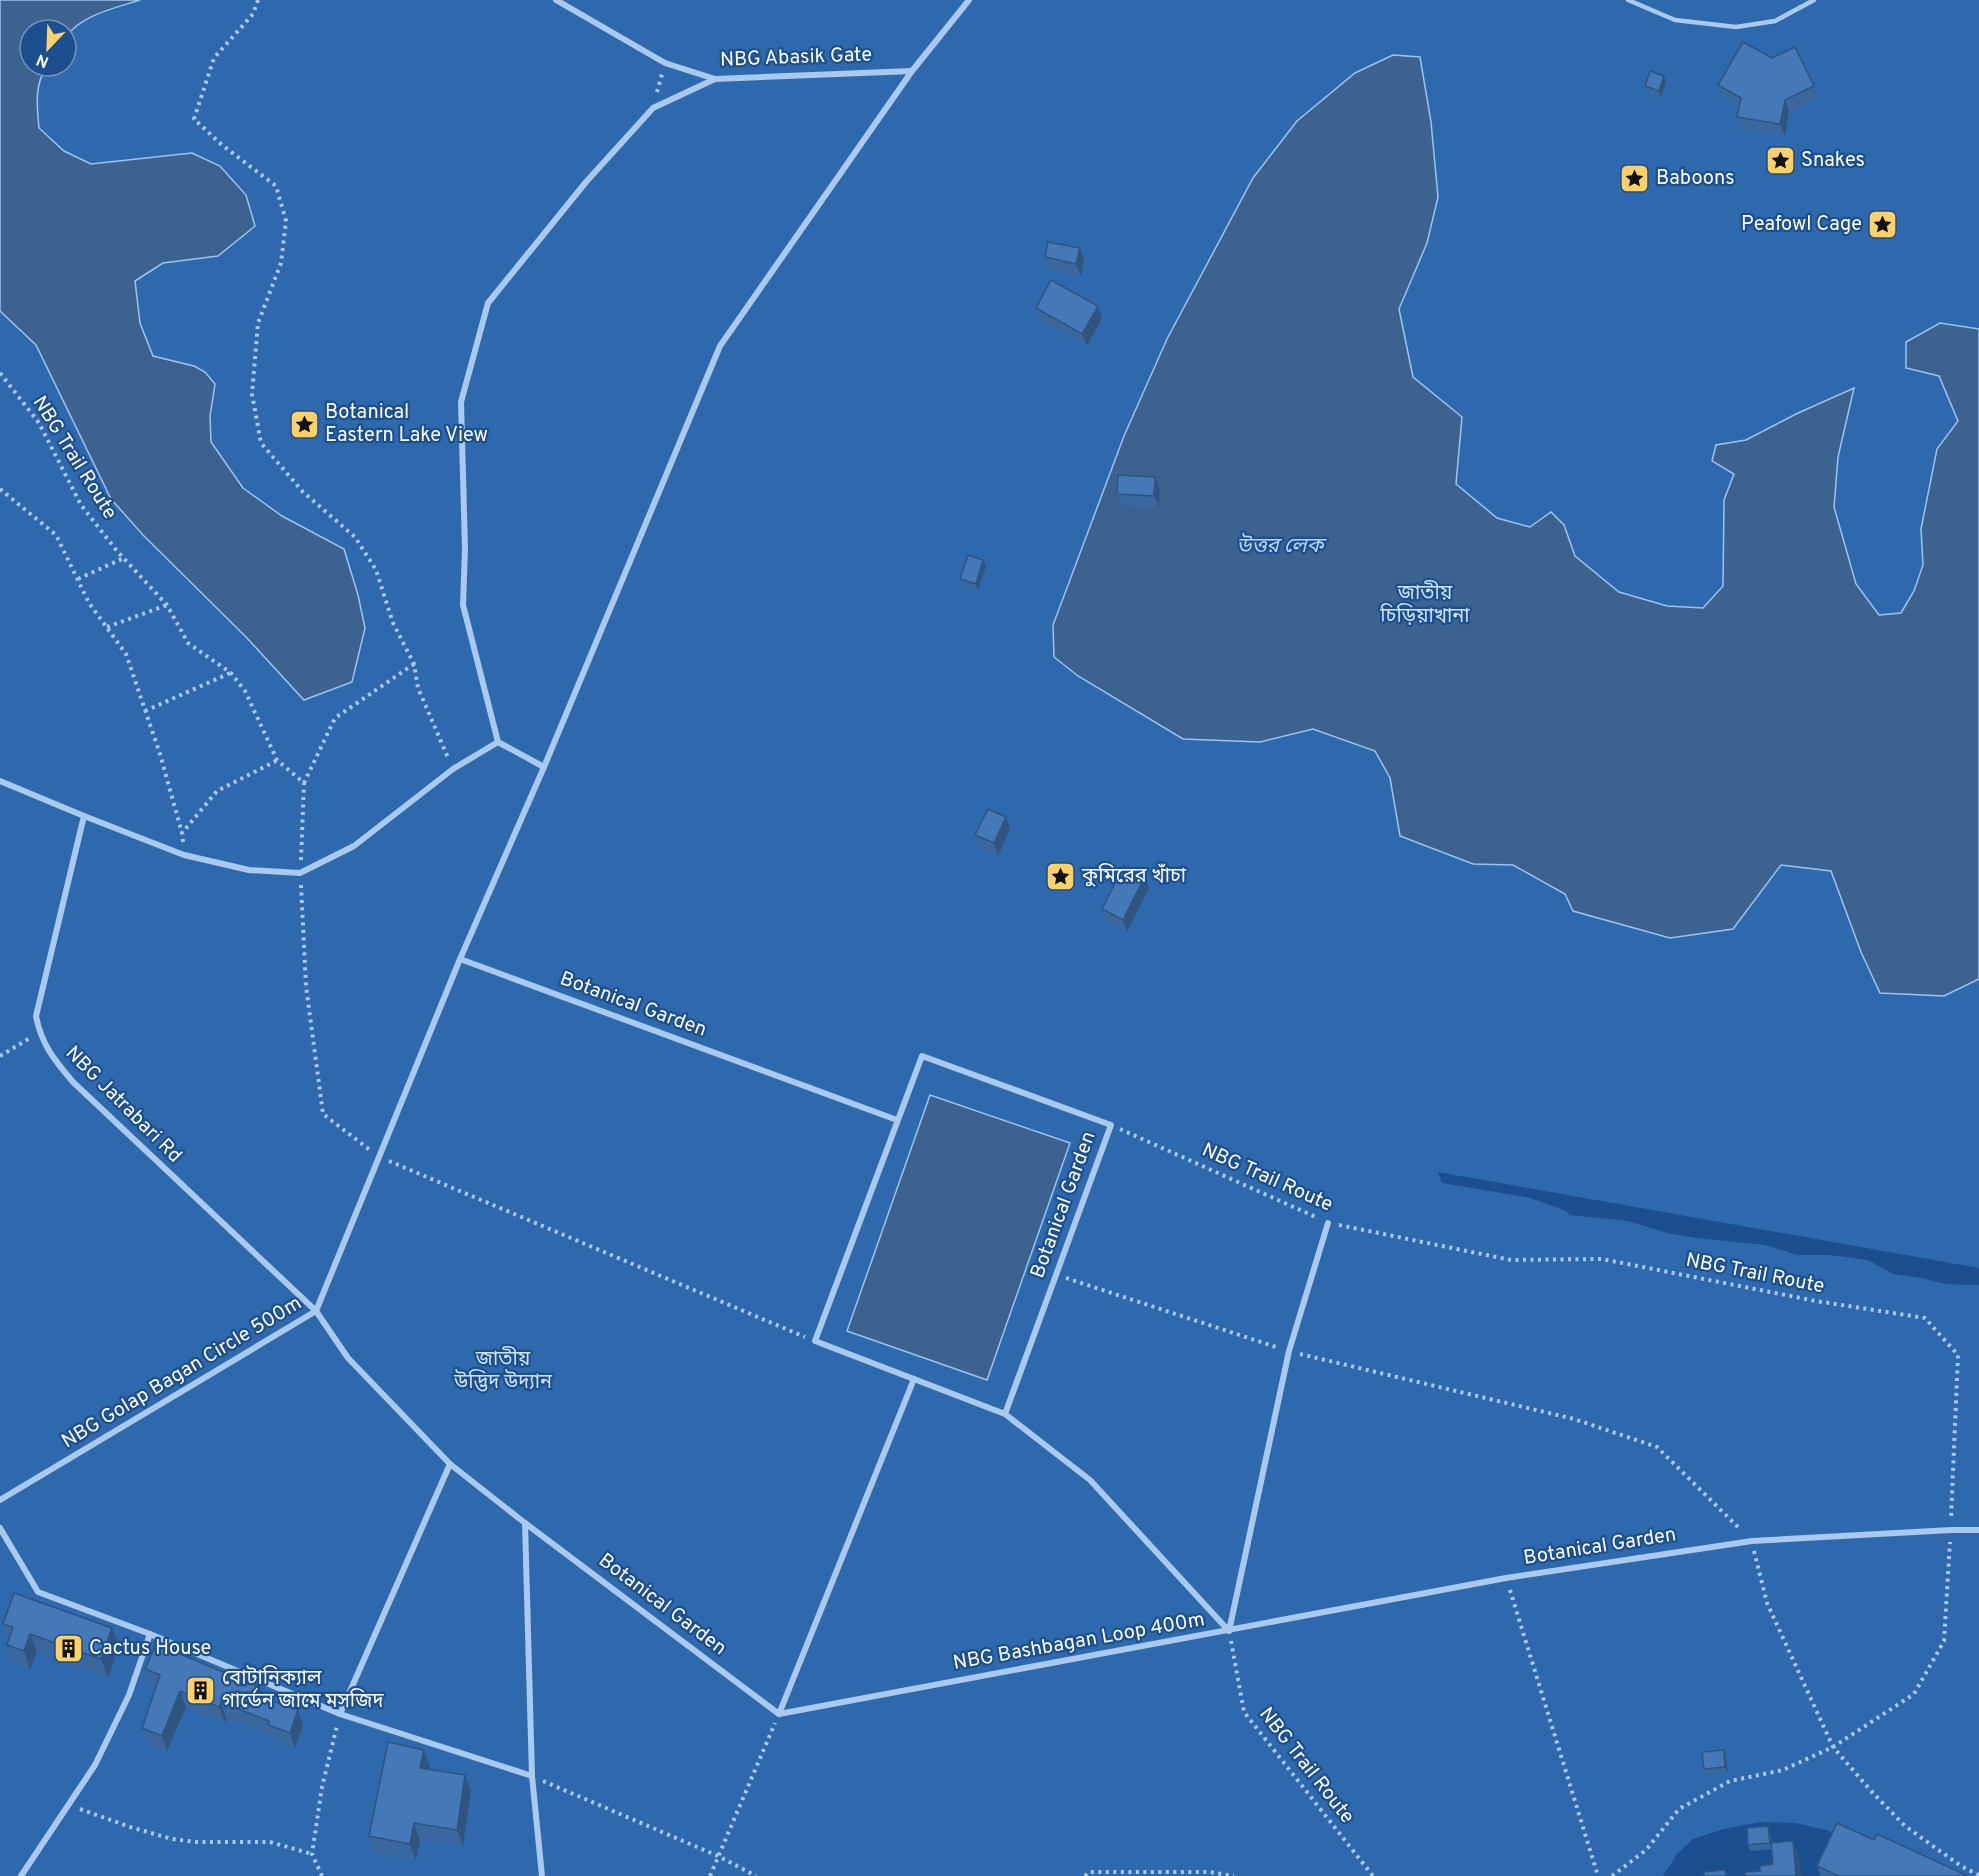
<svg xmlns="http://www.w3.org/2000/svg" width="1979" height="1876" viewBox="0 0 1979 1876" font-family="Overpass,'Noto Sans Bengali',sans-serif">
<rect width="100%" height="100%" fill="#1b4f8f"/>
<path fill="#2e69ad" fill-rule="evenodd" d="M0,0H1979V1268L1438,1172L1442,1183L1530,1198L1566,1211L1570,1215L1628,1221L1667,1233L1697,1238L1765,1245L1797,1255H1830L1868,1260L1893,1274L1922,1278L1945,1284L1979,1285V1876H1907L1829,1831L1796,1823L1760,1822L1724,1829L1693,1839L1677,1854L1663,1876H0ZM30,30H66V66H30Z"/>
<g fill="#3c6290" stroke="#9cc4f0" stroke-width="1.5">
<path d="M0,0H140C115,8 81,15 66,37V30H30V66H47C34,85 37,106 39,128L64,151L91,164L192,153L220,166L246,195L255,226L218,256L163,263L135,281L140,323L153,356L194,366L205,372L215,384L210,416L211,442L243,488L282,516L344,549L358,595L365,628L352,682L304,700L246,637L143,535L111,499L36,345L0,311Z"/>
<polygon points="1393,55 1420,57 1431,122 1438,197 1427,243 1399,309 1413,377 1462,417 1456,484 1497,518 1530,527 1551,512 1564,525 1575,556 1619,592 1667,606 1703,608 1723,586 1724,500 1734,474 1712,461 1716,445 1746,440 1796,414 1854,388 1838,457 1834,507 1856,584 1879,615 1901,613 1914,591 1923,565 1921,529 1937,449 1958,421 1939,376 1906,368 1906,342 1940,323 1979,329 1979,979 1944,996 1880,993 1861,952 1831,871 1781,865 1733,929 1670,938 1573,911 1565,894 1513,865 1473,864 1400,836 1390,778 1375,751 1313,729 1260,742 1183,739 1078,676 1054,657 1053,625 1124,436 1167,339 1253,178 1297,121 1355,73"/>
<polygon points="930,1095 1070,1143 987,1380 847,1331"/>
</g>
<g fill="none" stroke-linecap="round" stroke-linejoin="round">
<g stroke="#a9c9ee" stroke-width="4" stroke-dasharray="3 4.5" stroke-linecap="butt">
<polyline points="258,0 253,14 214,58 194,119 222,145 276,186 286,221 281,263 258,323 252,394 261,443 303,492 355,537 376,570 393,623 414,664 418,688 449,760"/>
<polyline points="657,92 662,74"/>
<polyline points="0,373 39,423 81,505 117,551 167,605 188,643 231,673 245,691 277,760 304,783 335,718 414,664"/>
<polyline points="0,489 56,535 89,603 126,654 160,754 182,833"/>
<polyline points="78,579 124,558"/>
<polyline points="107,627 167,605"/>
<polyline points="145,711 230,673"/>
<polyline points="183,842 182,833 217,791 276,761"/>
<polyline points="301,860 304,783"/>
<polyline points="301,885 306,986 323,1114 370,1150"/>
<polyline points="0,1056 30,1038"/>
<polyline points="1120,1129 1318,1218"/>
<polyline points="389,1161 805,1337"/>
<polyline points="1339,1225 1511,1260 1602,1259 1816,1301 1925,1318 1958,1355 1951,1519"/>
<polyline points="1066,1278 1279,1348"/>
<polyline points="1300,1354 1574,1419 1657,1447 1741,1530"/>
<polyline points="1754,1551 1767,1603 1833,1747 1872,1792 1905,1826 1961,1866 1979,1875"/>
<polyline points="1510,1590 1598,1876"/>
<polyline points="1231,1641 1244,1712 1373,1876"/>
<polyline points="543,1781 718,1856 756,1876"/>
<polyline points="80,1809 130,1827 172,1839 196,1842 270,1842 312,1854"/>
<polyline points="322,1876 312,1854 322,1787 337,1726"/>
<polyline points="710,1876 775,1723"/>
<polyline points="1085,1876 1089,1872 1209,1872 1234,1876"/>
<polyline points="1612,1876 1646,1850 1679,1809 1730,1781 1783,1770 1833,1747 1914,1694 1944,1641 1950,1542"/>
</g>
<polyline stroke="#a9c9ee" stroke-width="4.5" points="1628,0 1675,20 1736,27 1775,21 1814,0"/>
<g stroke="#a9c9ee" stroke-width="6">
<polyline points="556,0 665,63 715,79 912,71"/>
<polyline points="544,767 498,742 463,605 465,549 461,402 488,303 586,182 653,108 715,79"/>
<path d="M0,781L84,816L36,1016C41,1044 55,1061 73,1082L316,1311L348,1358L450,1464L525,1523L532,1776L542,1876"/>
<polyline points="84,816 184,855 249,870 300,873 354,846 453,769 498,742"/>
<polyline points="460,959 897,1120"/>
<polyline points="316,1311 460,959 544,767 720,346 912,71 969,0"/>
<polyline points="1005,1414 1111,1125 922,1056 815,1341 1005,1414 1090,1480 1229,1631"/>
<polyline points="0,1500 316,1311"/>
<polyline points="525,1523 779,1714"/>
<polyline points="0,1528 38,1592 150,1634 340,1714 532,1776"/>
<polyline points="1229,1631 1289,1351 1328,1223"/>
<polyline points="340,1714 450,1464"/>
<polyline points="779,1714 1506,1578 1752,1541 1951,1530 1979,1530"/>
<polyline points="779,1714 914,1379"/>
<polyline points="21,1876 95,1765 129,1695 150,1634"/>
</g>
</g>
<g fill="#3a679d">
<polygon points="1666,82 1661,97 1647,93 1645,86"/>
<polygon points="1718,85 1814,86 1818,98 1789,112 1785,136 1741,129 1737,117 1739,106 1723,97"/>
<polygon points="1045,257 1084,260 1081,276 1050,270"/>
<polygon points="1098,306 1102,318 1087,346 1040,320 1036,308"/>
<polygon points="1155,477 1160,489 1159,508 1122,506 1117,494"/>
<polygon points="983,560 986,566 978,590 963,585 960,579"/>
<polygon points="1010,829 998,856 980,847 975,835"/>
<polygon points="1145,876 1149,888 1127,932 1107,921 1102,909"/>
<polygon points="3,1624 112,1628 119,1646 108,1678 37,1652 30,1669 13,1663 7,1645 9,1639"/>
<polygon points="145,1669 259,1687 263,1697 298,1710 303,1726 295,1748 273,1740 272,1736 226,1718 225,1723 186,1707 167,1751 147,1743 142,1728 156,1687 151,1685"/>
<polygon points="424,1750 430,1767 430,1769 465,1775 471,1791 463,1846 420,1840 416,1860 375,1853 369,1836"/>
<polygon points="1724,1750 1726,1757 1728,1773 1706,1775 1704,1769"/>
<polygon points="1771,1833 1772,1843 1799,1858 1801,1876 1745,1876 1760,1871 1773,1864 1772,1849 1751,1851 1748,1845"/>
<polygon points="1874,1840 1968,1876 1821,1876 1817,1866"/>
</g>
<g fill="#305480">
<polygon points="1664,76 1666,82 1661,97 1659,91"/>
<polygon points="1785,100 1789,112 1785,136 1780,124"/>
<polygon points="1080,248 1084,260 1081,276 1076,264"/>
<polygon points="1098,306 1102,318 1087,346 1082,334"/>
<polygon points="1155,477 1160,489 1159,508 1154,496"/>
<polygon points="983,560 986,566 978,590 976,584"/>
<polygon points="1006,817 1010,829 998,856 994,843"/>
<polygon points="1145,876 1149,888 1127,932 1123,920"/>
<polygon points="112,1628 119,1646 108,1678 101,1659"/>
<polygon points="30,1634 37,1652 30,1669 24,1651"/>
<polygon points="259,1687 265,1703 256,1695"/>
<polygon points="180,1691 186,1707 167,1751 162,1736"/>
<polygon points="221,1702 226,1718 225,1723 219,1707"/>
<polygon points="298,1710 303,1726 295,1748 290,1733"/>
<polygon points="424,1750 430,1767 426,1785 420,1768"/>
<polygon points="1724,1750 1726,1757 1728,1773 1725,1767"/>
<polygon points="465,1775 471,1791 463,1846 457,1830"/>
<polygon points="414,1823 420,1840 416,1860 410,1844"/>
<polygon points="1768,1826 1771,1833 1772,1849 1770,1843"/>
<polygon points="1793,1841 1799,1858 1801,1876 1796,1876"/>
</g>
<g fill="#4478b7" stroke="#305480" stroke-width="1.5">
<polygon points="1743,42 1772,58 1795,47 1814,86 1785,100 1780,124 1737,117 1741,98 1718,85"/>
<polygon points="1650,71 1664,76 1659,91 1645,86"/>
<polygon points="1048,242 1080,248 1076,264 1045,257"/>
<polygon points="1051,280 1098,306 1082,334 1036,308"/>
<polygon points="1118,475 1155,477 1154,496 1117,494"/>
<polygon points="968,555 983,560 976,584 960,579"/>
<polygon points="988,809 1006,817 994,843 975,835"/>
<polygon points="1124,866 1145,876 1123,920 1102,909"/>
<polygon points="14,1593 112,1628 101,1659 30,1634 24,1651 7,1645 13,1627 3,1624"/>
<polygon points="156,1644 259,1687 256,1695 298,1710 290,1733 268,1725 269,1721 221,1702 219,1707 180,1691 162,1736 142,1728 160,1675 145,1669"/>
<polygon points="388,1742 424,1750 420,1768 465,1775 457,1830 414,1823 410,1844 369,1836"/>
<polygon points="1724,1750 1725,1767 1704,1769 1702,1752"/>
<polygon points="1837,1823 1874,1840 1877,1834 1968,1876 1839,1876 1817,1866"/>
<polygon points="1768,1826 1770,1843 1748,1845 1747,1828"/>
<polygon points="1793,1841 1796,1876 1745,1876 1745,1872 1760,1871 1760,1866 1773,1864 1771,1843"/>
<polygon points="1725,1870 1726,1876 1704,1876 1704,1872"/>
</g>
<defs>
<symbol id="sight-square" viewBox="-11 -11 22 22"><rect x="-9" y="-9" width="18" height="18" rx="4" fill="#ffd166" stroke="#1b4f8f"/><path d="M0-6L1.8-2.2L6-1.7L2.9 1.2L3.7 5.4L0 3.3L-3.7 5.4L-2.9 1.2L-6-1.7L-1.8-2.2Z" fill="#111"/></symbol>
<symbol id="building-square" viewBox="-11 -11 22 22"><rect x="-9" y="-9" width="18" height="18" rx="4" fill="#ffd166" stroke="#1b4f8f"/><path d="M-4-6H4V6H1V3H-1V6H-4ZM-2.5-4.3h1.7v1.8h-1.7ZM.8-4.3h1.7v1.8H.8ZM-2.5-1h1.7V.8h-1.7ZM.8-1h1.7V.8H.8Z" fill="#111"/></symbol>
</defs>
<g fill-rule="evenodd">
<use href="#sight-square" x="1764" y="144" width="33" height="33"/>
<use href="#sight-square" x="1618" y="162" width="33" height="33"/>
<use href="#sight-square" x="1866" y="208" width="33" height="33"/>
<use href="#sight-square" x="288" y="408" width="33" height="33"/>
<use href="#sight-square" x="1044" y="860" width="33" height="33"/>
<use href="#building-square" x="52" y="1632" width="33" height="33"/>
<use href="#building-square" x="184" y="1674" width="33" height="33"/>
</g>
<g text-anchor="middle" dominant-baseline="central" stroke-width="4.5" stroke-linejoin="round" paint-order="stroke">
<g font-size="20" fill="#fff" stroke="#1b4f8f">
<text transform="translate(796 58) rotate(-2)">NBG Abasik Gate</text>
<text transform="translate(74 458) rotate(58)">NBG Trail Route</text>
<text transform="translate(633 1005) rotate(20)">Botanical Garden</text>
<text transform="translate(123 1105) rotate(45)">NBG Jatrabari Rd</text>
<text transform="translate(1267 1178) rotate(24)">NBG Trail Route</text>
<text transform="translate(1064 1205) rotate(-70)">Botanical Garden</text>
<text transform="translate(1755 1274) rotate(11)">NBG Trail Route</text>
<text transform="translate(182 1373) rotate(-31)">NBG Golap Bagan Circle 500m</text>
<text transform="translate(1600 1547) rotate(-9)">Botanical Garden</text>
<text transform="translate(662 1605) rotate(37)">Botanical Garden</text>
<text transform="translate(1079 1642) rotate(-10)">NBG Bashbagan Loop 400m</text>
<text transform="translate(1306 1766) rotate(52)">NBG Trail Route</text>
</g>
<g font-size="20" fill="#fff" stroke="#1b4f8f" text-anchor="start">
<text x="1801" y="161">Snakes</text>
<text x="1656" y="179">Baboons</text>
<text x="1862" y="225" text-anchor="end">Peafowl Cage</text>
<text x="325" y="413">Botanical<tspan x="325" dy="23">Eastern Lake View</tspan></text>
<text x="1082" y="877">কুমিরের খাঁচা</text>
<text x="89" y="1649">Cactus House</text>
<text x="222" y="1679">বোটানিক্যাল<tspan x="222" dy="23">গার্ডেন জামে মসজিদ</tspan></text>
</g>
<g font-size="20" fill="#cfe3fa" stroke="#1b4f8f">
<text x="1425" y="594">জাতীয়<tspan x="1425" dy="23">চিড়িয়াখানা</tspan></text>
<text x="503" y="1360">জাতীয়<tspan x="503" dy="23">উদ্ভিদ উদ্যান</tspan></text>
</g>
<g font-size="21" font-style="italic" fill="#b5d3f5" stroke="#1b4f8f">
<text x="1280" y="546">উত্তর লেক</text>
</g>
</g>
<g transform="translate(48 48) rotate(203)"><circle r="28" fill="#1b4f8f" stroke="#7695bc" stroke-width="1.5"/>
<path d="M0-4.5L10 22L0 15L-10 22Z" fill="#ffd166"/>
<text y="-9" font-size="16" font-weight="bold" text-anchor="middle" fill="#ffffff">N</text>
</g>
</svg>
